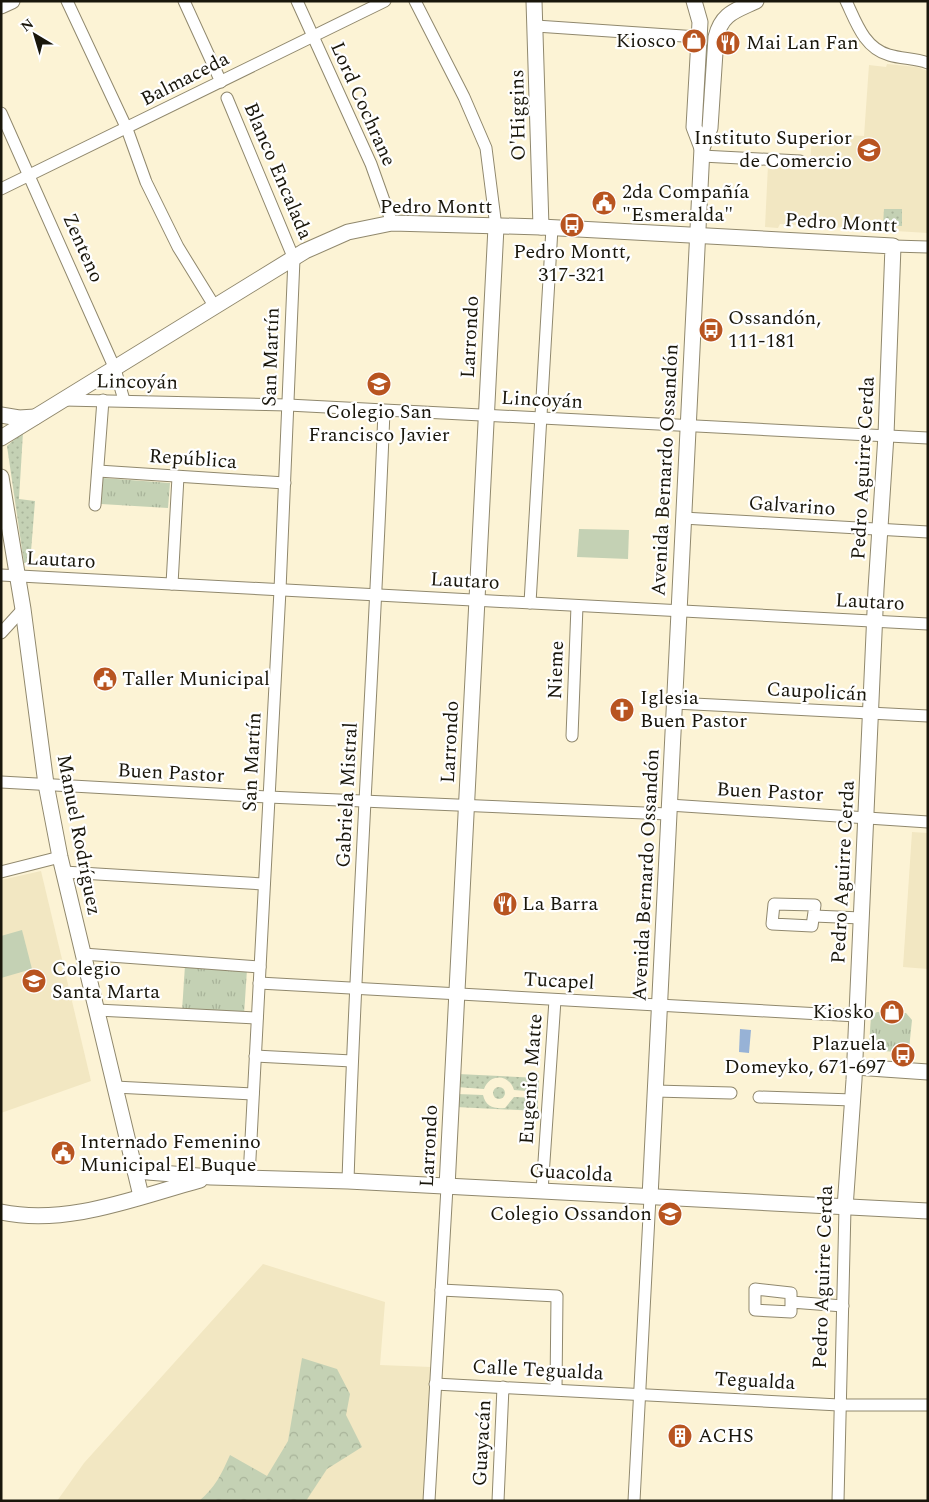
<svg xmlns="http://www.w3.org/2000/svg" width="929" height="1502" viewBox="0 0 929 1502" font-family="Spectral,serif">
<defs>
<pattern id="grass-dots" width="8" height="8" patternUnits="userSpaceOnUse" patternTransform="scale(1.25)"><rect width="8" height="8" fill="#c4d1b4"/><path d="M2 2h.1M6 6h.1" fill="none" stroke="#a8b399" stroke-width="1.8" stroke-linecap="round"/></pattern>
<pattern id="forest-crowns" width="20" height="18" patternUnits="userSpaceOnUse" patternTransform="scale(1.25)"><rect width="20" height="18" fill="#c4d1b4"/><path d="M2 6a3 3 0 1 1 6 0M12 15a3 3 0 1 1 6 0" fill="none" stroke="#a8b399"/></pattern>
<pattern id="park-tufts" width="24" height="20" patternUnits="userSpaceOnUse" patternTransform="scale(1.25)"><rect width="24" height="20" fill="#c4d1b4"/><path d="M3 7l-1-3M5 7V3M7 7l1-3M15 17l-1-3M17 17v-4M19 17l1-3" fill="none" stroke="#a8b399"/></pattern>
</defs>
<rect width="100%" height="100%" fill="#fcf3d5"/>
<g fill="#f2e7c2">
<polygon points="887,64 917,67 928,71 928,233 780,224 778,228 765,227 768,165 810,167 812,133 864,136 869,65 886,67"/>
<polygon points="912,832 928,833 928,969 903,967"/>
<polygon points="41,871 91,1081 1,1113 1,880"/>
<polygon points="263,1264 385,1302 380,1365 431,1367 423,1501 57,1501 84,1463"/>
</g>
<g fill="url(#grass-dots)">
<polygon points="706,48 708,48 705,118 701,118"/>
<polygon points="884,209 902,209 902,226 883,226"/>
<polygon points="112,378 115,390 89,389"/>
<polygon points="23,432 19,499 35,501 30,564 24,563 7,446"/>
<path d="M458,1074L539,1078V1092L514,1090C509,1074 490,1073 484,1089L457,1087Z"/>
<circle cx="499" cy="1093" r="6"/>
<path d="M457,1094L483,1095C486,1107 494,1109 505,1108L514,1097L538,1098V1111L456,1107Z"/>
</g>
<path fill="url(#forest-crowns)" d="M302,1358L337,1369L350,1394L346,1415L362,1447L327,1469L306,1501H199C215,1488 222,1473 230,1455L267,1476L288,1441Z"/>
<g fill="url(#park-tufts)">
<polygon points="103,478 170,483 168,508 101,504"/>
<polygon points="185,965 247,969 244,1015 182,1011"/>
<polygon points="877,1012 906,1013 912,1020 909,1049 905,1053 874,1050 869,1046 871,1016"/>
</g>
<g fill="#c4d1b4">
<polygon points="579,529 629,530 628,559 577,557"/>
<polygon points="22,930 32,969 1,978 1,936"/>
</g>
<polygon fill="#97b2d6" points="740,1029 751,1030 749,1053 739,1052"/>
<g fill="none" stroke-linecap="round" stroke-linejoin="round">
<defs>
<g id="street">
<polyline points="67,1 127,129 146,182 178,247 215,307"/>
<polyline points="184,1 221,82"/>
<polyline points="297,1 371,164 392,223"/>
<polyline points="415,1 464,97 486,148 496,227"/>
<path d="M846,1C856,22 864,48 889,55C902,59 915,58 928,63"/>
<polyline points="536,26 698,37"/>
<polyline points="227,98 294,259 280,590 249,1177"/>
<polyline points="1,113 115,369 124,400"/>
<polyline points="702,156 800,161"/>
<polyline points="1,189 385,1"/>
<polyline points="893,246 928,247"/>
<polyline points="64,400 288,405 928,438"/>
<polyline points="98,471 285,483"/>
<polyline points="95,505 103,400"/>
<polyline points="683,518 928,532"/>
<polyline points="1,575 928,624"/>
<polyline points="172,584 178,477"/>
<polyline points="530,603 552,228"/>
<polyline points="1,633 23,609"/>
<polyline points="674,703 928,716"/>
<polyline points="572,736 577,606"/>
<polyline points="1,782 268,797 668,814"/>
<polyline points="669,805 928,822"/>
<polyline points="1,872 60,857"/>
<polyline points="64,872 264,884"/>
<polygon points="774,904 815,905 812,926 772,924"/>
<polyline points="814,916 861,918"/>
<polyline points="83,954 260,967"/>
<polyline points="259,983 857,1016"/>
<polyline points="97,1010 257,1018"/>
<polyline points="255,1056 352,1061"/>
<polyline points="115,1087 253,1094"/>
<polyline points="655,1091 731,1093"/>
<polyline points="759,1097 853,1100"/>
<path d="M348,1181C356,924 374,668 384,411"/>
<polyline points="542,1191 555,1000"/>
<polyline points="441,1290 557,1296 556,1389"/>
<polyline points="791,1302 791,1312 755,1310 755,1289 791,1293 791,1302 843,1306"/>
<polyline points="435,1384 839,1405 928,1405"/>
<polyline points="429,1501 447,1187"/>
<polyline points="498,1501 503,1387"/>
<polyline points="634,1501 650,1197"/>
<polyline points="838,1501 845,1208"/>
</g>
<g id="secondary">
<polyline points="534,1 541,227"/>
<polyline points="694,1 700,22 694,127 702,148"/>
<polyline points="1,6 12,1"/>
<polyline points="1,415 19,418 35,417"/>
<polyline points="1,438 305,251 348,232 392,223 541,227 893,246 886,435 876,589 854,1080 845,1208"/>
<polyline points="1,477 23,609 46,784 60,857 141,1196"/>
<polyline points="855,1067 928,1072"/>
<polyline points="135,1171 211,1177 348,1181 928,1211"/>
<polyline points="447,1187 496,227"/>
<path d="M650,1197L702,148L710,128L716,37C722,13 735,11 756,1"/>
<path d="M1,1212C68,1226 137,1197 200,1180"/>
</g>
</defs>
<use href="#street" stroke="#90886d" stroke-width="13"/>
<use href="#secondary" stroke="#90886d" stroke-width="17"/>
<use href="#street" stroke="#fff" stroke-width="11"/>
<use href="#secondary" stroke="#fff" stroke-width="15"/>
</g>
<defs>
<symbol id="shop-disc" viewBox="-11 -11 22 22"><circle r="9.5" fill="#b85420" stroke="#fff"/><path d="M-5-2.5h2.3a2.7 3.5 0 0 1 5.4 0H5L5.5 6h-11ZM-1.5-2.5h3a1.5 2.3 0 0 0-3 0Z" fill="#fff"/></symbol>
<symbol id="restaurant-disc" viewBox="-11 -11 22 22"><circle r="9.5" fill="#b85420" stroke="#fff"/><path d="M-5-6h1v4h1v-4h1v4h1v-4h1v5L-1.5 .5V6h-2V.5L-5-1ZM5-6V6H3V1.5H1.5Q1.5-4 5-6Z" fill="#fff"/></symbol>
<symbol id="school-disc" viewBox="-11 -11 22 22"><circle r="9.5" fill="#b85420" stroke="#fff"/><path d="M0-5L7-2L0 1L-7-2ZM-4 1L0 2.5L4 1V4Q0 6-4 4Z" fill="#fff"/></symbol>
<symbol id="civic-disc" viewBox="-11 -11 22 22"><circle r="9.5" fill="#b85420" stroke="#fff"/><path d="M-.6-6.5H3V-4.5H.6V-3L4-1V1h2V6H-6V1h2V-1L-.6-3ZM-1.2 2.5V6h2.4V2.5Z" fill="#fff"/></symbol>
<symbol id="bus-disc" viewBox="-11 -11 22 22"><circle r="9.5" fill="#b85420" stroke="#fff"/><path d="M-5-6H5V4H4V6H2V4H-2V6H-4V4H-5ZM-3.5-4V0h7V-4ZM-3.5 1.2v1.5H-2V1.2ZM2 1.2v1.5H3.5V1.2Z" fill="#fff"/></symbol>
<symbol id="church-disc" viewBox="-11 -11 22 22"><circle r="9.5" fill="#b85420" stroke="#fff"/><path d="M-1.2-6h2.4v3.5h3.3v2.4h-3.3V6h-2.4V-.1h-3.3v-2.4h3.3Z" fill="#fff"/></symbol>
<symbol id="building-disc" viewBox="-11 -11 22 22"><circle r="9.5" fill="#b85420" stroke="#fff"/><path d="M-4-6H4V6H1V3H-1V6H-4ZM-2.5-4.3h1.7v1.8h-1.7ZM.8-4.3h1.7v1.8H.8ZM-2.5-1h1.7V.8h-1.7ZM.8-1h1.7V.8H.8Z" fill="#fff"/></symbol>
</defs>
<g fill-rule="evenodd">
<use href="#shop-disc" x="680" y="27" width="28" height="28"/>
<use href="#restaurant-disc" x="714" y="29" width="28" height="28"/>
<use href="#school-disc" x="855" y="136" width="28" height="28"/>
<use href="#civic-disc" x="590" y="189" width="28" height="28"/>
<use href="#bus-disc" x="558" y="211" width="28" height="28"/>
<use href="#bus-disc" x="697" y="316" width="28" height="28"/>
<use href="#school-disc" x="365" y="370" width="28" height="28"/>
<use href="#civic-disc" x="91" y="665" width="28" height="28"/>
<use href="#church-disc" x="608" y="696" width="28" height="28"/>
<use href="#restaurant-disc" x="491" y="890" width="28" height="28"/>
<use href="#school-disc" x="20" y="967" width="28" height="28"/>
<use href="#shop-disc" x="878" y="998" width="28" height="28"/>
<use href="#bus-disc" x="889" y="1041" width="28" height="28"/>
<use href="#civic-disc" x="49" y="1139" width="28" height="28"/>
<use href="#school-disc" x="656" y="1200" width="28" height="28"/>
<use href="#building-disc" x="666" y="1422" width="28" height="28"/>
</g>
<g text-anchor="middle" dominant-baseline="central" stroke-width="4.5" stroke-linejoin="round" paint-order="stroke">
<g font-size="20" fill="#19160b" stroke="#fff" text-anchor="start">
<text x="676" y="41" text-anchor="end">Kiosco</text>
<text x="746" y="43">Mai Lan Fan</text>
<text x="852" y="138" text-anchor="end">Instituto Superior<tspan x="852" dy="23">de Comercio</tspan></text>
<text x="622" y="192">2da Compañía<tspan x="622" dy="23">"Esmeralda"</tspan></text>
<text x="572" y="252" text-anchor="middle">Pedro Montt,<tspan x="572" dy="23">317-321</tspan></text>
<text x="728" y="318">Ossandón,<tspan x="728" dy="23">111-181</tspan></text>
<text x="379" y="412" text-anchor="middle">Colegio San<tspan x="379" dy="23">Francisco Javier</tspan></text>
<text x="122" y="679">Taller Municipal</text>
<text x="640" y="698">Iglesia<tspan x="640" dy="23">Buen Pastor</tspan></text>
<text x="522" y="904">La Barra</text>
<text x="52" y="969">Colegio<tspan x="52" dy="23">Santa Marta</tspan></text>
<text x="874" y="1012" text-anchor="end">Kiosko</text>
<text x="886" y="1044" text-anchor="end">Plazuela<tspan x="886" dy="23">Domeyko, 671-697</tspan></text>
<text x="80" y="1142">Internado Femenino<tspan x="80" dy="23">Municipal El Buque</tspan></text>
<text x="652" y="1214" text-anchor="end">Colegio Ossandon</text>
<text x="698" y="1436">ACHS</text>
</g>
<g font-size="20" fill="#19160b" stroke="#fff">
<text transform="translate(185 79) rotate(-27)">Balmaceda</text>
<text transform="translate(363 104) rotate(66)">Lord Cochrane</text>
<text transform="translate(518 115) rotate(-91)">O'Higgins</text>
<text transform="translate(278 171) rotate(67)">Blanco Encalada</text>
<text x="436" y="207">Pedro Montt</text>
<text transform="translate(841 223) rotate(3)">Pedro Montt</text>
<text transform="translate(83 248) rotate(66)">Zenteno</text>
<text transform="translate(470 337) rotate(-87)">Larrondo</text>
<text transform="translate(271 357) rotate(-88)">San Martín</text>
<text transform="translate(137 382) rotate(1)">Lincoyán</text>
<text transform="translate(542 400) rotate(3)">Lincoyán</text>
<text transform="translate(193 459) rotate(4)">República</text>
<text transform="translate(863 468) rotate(-87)">Pedro Aguirre Cerda</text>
<text transform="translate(665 470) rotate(-87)">Avenida Bernardo Ossandón</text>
<text transform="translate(792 506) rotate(4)">Galvarino</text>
<text transform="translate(61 560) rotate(3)">Lautaro</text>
<text transform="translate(465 581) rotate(3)">Lautaro</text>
<text transform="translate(870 602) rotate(3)">Lautaro</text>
<text transform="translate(556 670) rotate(-88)">Nieme</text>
<text transform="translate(817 692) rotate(3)">Caupolicán</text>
<text transform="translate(450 742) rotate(-87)">Larrondo</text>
<text transform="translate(252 762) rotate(-87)">San Martín</text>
<text transform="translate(171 773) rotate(3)">Buen Pastor</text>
<text transform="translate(770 792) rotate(3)">Buen Pastor</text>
<text transform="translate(347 795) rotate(-87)">Gabriela Mistral</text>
<text transform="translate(79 835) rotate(79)">Manuel Rodríguez</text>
<text transform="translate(843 872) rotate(-87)">Pedro Aguirre Cerda</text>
<text transform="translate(646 875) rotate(-87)">Avenida Bernardo Ossandón</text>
<text transform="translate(559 981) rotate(3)">Tucapel</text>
<text transform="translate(531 1079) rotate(-86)">Eugenio Matte</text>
<text transform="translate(429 1146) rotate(-87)">Larrondo</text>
<text transform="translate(571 1173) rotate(3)">Guacolda</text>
<text transform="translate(823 1277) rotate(-88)">Pedro Aguirre Cerda</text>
<text transform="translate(538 1370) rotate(3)">Calle Tegualda</text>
<text transform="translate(755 1381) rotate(3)">Tegualda</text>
<text transform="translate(482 1443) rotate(-87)">Guayacán</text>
</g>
</g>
<rect width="929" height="1502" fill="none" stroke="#19160b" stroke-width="5"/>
<g transform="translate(35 35) rotate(322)" stroke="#ffffff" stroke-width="4" paint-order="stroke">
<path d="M0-4L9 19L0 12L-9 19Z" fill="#19160b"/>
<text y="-8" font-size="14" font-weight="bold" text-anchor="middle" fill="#19160b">N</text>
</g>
</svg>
